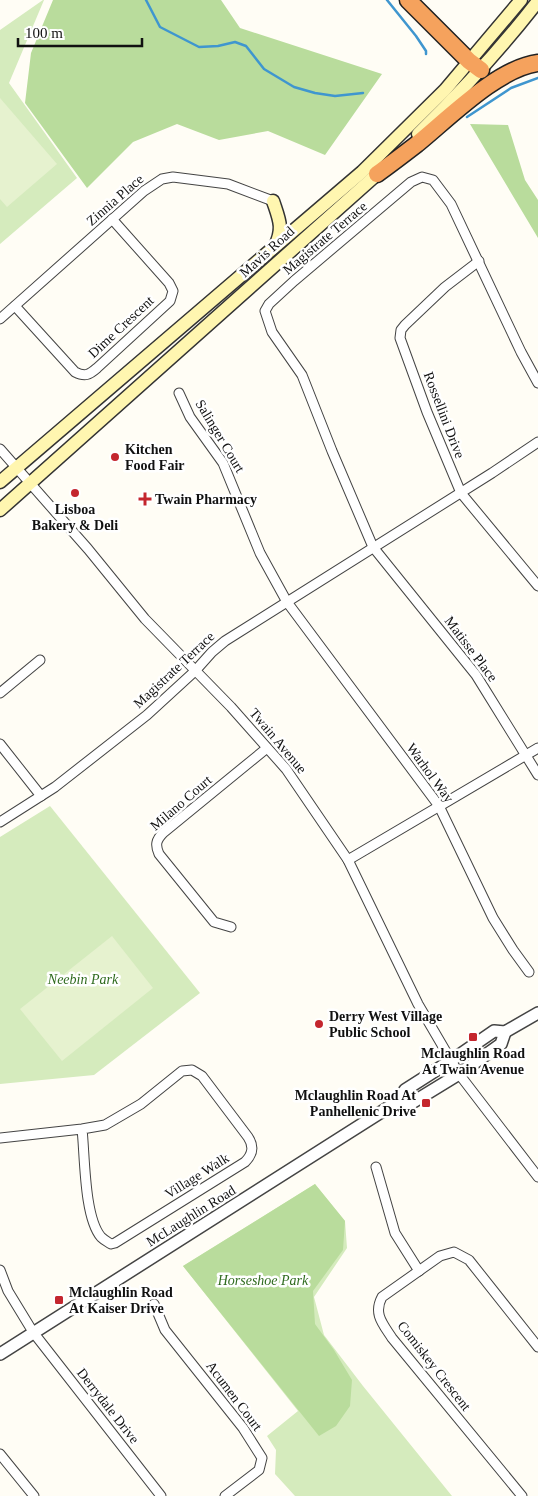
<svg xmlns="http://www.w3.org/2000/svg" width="538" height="1496" viewBox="0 0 538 1496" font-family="Georgia,serif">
<rect width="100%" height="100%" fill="#fffdf5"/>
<g fill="#d5ebbd">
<polygon points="43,0 44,0 9,83 77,178 0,244 0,30"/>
<polygon points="50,806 200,993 94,1075 0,1084 0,837"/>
<polygon points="315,1184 345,1221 347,1248 314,1297 324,1335 363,1386 452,1496 295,1496 275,1474 276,1450 267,1436 298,1411 183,1266"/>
</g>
<g fill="#b9dc9c">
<polygon points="53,0 221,0 240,28 382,74 325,155 268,131 219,140 177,124 133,142 87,188 25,103 31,53"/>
<polygon points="470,124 508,125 525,180 538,200 538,238"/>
<polygon points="315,1184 345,1221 343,1250 313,1291 315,1324 334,1350 352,1380 350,1406 336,1426 319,1436 183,1266"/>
</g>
<g fill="#e6f2cf">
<polygon points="0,98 57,164 7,207 0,199"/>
<polygon points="112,936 153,988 62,1061 20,1009"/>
</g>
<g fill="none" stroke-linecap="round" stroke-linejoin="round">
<g stroke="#3f96cf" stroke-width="2.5">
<polyline points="146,0 160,27 199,47 218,46 235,42 246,46 264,69 294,87 315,93 335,96 363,93"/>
<polyline points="387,0 416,36 426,51 426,54"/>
<polyline points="467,117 511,88 538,78"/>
</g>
<defs>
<g id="minor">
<polyline points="479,261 445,287 405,325 401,330 400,338 427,412 461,493 538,586"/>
<path d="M15,306L75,372C85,377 89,375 97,368L170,301L173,291L169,283L112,219"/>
<polyline points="0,319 144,191 162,179 173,177 228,184 273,201"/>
<polyline points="538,383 521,352 451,204 433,180 422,177 411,182 294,281 269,304 265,311 272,332 302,375 332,451 373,547 476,675 538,775"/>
<polyline points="179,393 190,417 223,463 260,553 287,602 439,806 493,918 513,950 529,972"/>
<polyline points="0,449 88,549 145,619 231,707 286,769 348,860 418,1004 459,1074 538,1177"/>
<polyline points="0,693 40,660"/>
<polyline points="0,744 41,796"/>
<polyline points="0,822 55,787 147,715 195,671 212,652 225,641 492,473 538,442"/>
<polyline points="348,860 538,748"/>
<path d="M231,927L214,922L159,854C155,845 156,840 163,833L267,748"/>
<path d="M0,1138L82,1129L105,1125L141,1104L182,1071L192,1070L202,1076L248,1137C254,1146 253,1154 245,1162L115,1243L111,1244C108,1242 104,1240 101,1237C84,1217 85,1156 82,1129"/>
<polyline points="376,1167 395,1233 419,1271"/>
<polyline points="0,1270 8,1291 33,1332 161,1496"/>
<polyline points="154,1304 165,1330 243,1428 262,1458 259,1470 225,1496"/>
<polyline points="0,1454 34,1496"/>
<path d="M522,1496L392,1338C383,1324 373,1314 382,1297L440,1256L454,1252L469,1260L538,1347"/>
</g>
<g id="tertiary">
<polyline points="397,1102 410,1104 459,1074 501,1044 505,1032"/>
<polyline points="0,1354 397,1102 405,1090 452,1060 494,1031 505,1032 538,1013"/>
</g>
<g id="secondary">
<path d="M418,134C461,92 501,49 538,1"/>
<path d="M273,201C279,219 284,228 275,246"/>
<polyline points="0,482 362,172 445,90 521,0"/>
<polyline points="0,510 384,168"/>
</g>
<g id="motorway">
<polyline points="408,0 469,61 481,70"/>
<path d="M377,174C391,164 404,154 417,144C449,118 498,68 538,63"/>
</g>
</defs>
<use href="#minor" stroke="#444" stroke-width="11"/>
<use href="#tertiary" stroke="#444" stroke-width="14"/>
<use href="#secondary" stroke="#333" stroke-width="15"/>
<use href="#motorway" stroke="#222" stroke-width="19"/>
<use href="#minor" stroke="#fff" stroke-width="9"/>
<use href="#tertiary" stroke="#fff" stroke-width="11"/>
<use href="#secondary" stroke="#fff6b0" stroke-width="12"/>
<use href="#motorway" stroke="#f5a25d" stroke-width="16"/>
</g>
<g fill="#c4262e" stroke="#fff" stroke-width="2">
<circle cx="115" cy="457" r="5"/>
<circle cx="75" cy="493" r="5"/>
<path d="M142.5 491.5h5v5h5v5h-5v5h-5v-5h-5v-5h5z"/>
<circle cx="319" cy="1024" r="5"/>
<rect x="468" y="1032" width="10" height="10" rx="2.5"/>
<rect x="421" y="1098" width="10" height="10" rx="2.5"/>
<rect x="54" y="1295" width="10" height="10" rx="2.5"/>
</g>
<g text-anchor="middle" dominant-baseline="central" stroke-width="5" stroke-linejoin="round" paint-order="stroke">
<g font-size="14" fill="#111" stroke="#fff">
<text transform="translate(115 200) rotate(-41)">Zinnia Place</text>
<text transform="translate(325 238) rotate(-40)">Magistrate Terrace</text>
<text transform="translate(267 252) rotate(-42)">Mavis Road</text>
<text transform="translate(121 327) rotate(-43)">Dime Crescent</text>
<text transform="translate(444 415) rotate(69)">Rossellini Drive</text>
<text transform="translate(220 436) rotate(59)">Salinger Court</text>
<text transform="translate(471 649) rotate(53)">Matisse Place</text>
<text transform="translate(174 670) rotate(-43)">Magistrate Terrace</text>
<text transform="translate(278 741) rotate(50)">Twain Avenue</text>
<text transform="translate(430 773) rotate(54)">Warhol Way</text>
<text transform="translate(181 803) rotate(-41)">Milano Court</text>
<text transform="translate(197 1176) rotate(-32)">Village Walk</text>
<text transform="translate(191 1216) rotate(-32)">McLaughlin Road</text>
<text transform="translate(434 1366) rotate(52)">Comiskey Crescent</text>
<text transform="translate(234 1396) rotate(53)">Acumen Court</text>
<text transform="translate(108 1406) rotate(52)">Derrydale Drive</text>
</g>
<g font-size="14" font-weight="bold" fill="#111" stroke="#fff" text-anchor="start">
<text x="125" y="449">Kitchen<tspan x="125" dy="16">Food Fair</tspan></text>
<text x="155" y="499">Twain Pharmacy</text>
<text x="75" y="509" text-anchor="middle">Lisboa<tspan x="75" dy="16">Bakery &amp; Deli</tspan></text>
<text x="329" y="1016">Derry West Village<tspan x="329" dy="16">Public School</tspan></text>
<text x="473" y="1053" text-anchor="middle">Mclaughlin Road<tspan x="473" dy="16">At Twain Avenue</tspan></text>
<text x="416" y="1095" text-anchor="end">Mclaughlin Road At<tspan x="416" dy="16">Panhellenic Drive</tspan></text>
<text x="69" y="1292">Mclaughlin Road<tspan x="69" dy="16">At Kaiser Drive</tspan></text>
</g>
<g font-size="14" font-style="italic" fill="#2f6b1f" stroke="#fff">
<text x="83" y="979">Neebin Park</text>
<text x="263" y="1280">Horseshoe Park</text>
</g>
</g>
<path d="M18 38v8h124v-8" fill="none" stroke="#111111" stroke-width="2.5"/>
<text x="25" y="38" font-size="15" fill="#111111" stroke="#ffffff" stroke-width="4" paint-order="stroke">100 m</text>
</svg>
